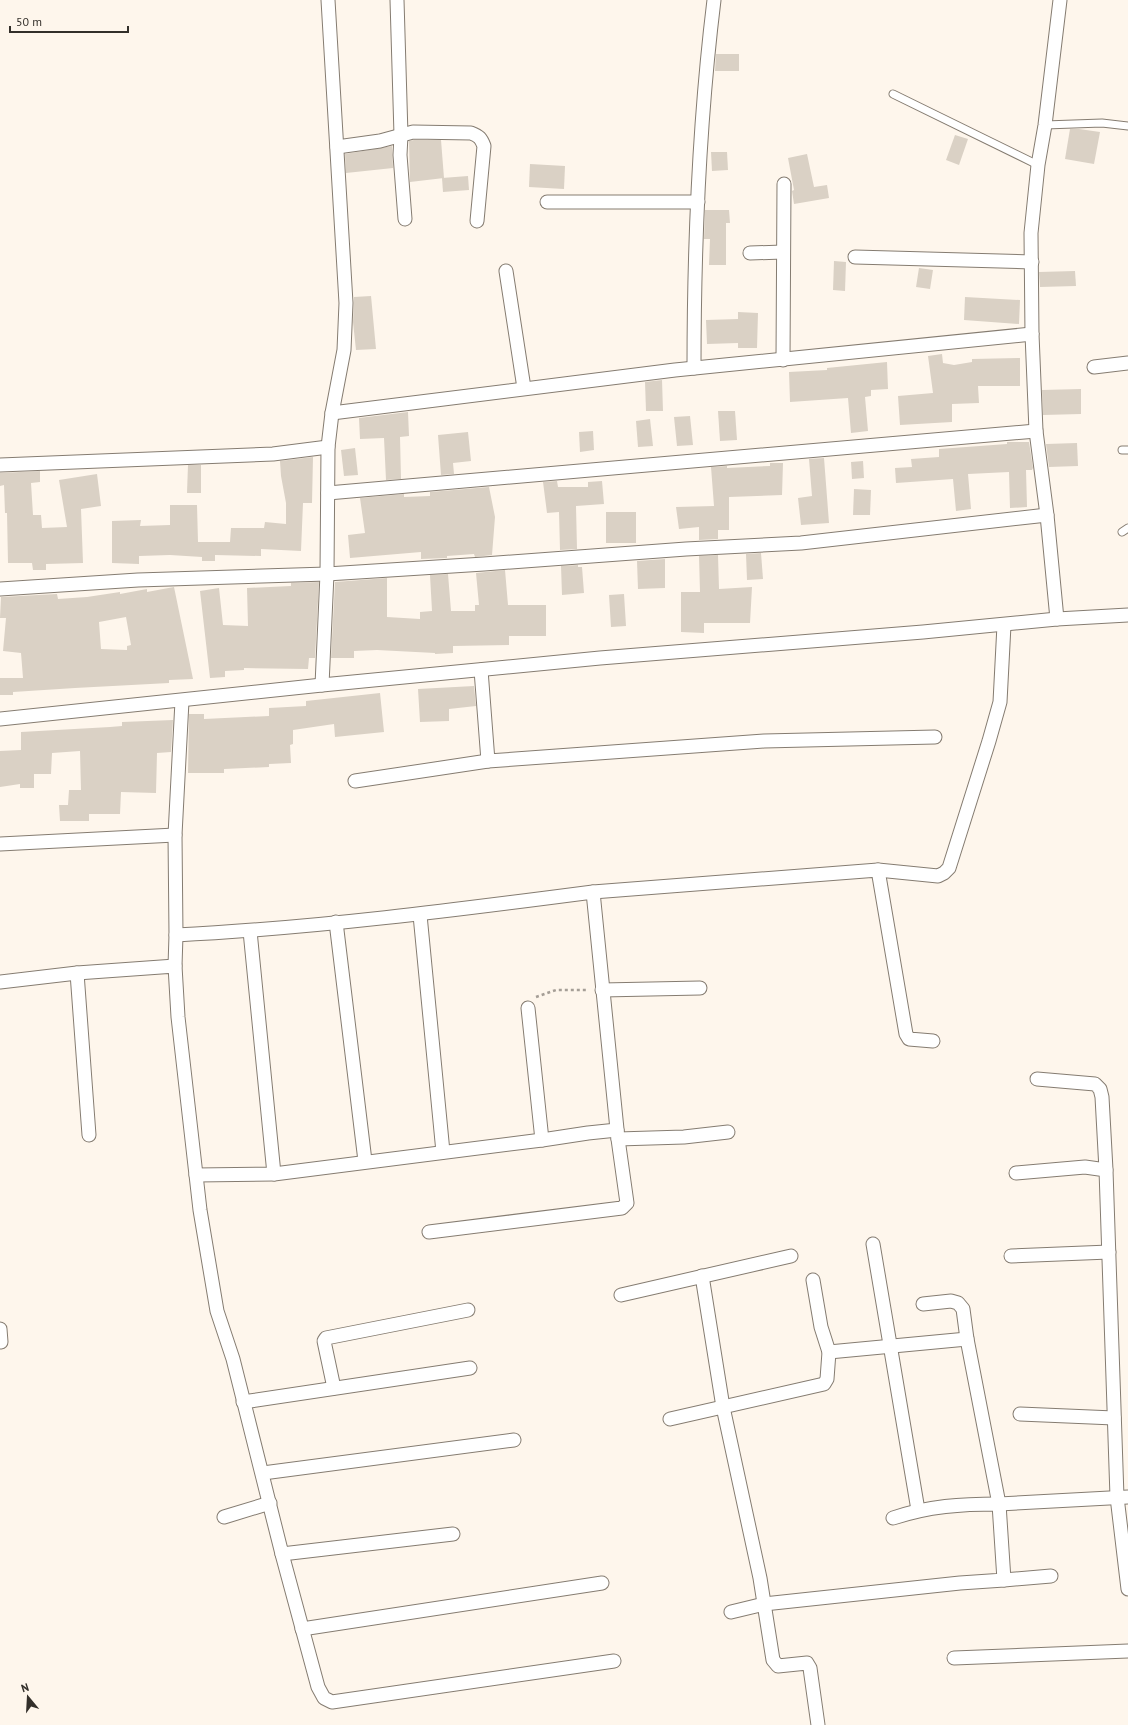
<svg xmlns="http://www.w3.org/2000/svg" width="1128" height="1725" viewBox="0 0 1128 1725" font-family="'PT Sans',sans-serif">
<rect width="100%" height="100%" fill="#fef6ec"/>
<g fill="#dad1c5" fill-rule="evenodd">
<polygon points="716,54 739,54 739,71 715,71"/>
<polygon points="1070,129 1079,129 1100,132 1094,164 1065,159"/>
<polygon points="955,135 968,139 959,165 946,160"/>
<polygon points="414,140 441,140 444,178 410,182 409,141"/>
<polygon points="392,146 393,168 346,173 345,154"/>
<polygon points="711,152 727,152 728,170 712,171"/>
<polygon points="807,154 814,187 827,185 829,198 794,204 792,191 794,190 788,158"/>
<polygon points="530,164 565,166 564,189 529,187"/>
<polygon points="468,176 469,190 443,192 442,178"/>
<polygon points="705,210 729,210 730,223 726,223 726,265 709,265 710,239 704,239"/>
<polygon points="834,261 846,262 845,291 833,290"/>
<polygon points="919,268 933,270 930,289 916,287"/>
<polygon points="1075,271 1076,286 1040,287 1039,272"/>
<polygon points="371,296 376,349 356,350 353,322 354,297"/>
<polygon points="965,297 1020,300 1019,324 964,320"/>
<polygon points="738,312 758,313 757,348 738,348 738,343 707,344 706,320 738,319"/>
<polygon points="942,354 943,363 954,365 972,362 972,359 1020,358 1020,386 978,386 979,403 952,404 952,422 900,425 898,396 933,393 928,356"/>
<polygon points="887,362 888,389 871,390 871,396 865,397 868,431 851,433 848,398 790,402 789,372 827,370 827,368"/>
<polygon points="662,380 663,411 646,411 645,382"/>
<polygon points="1081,389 1081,414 1043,415 1042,390"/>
<polygon points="718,411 735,411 737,440 720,441"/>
<polygon points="408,412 409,436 400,437 401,479 386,480 384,438 360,439 359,418"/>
<polygon points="690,416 693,445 677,446 674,417"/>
<polygon points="650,419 653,446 638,447 636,421"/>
<polygon points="593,431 594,450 580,452 579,432"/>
<polygon points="468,432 471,461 453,463 454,474 441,475 438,435"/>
<polygon points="1007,442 1029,442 1033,468 1032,470 1026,470 1027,507 1010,508 1009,472 968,474 971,509 956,511 953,479 896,483 895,468 912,467 911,459 939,457 939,449 1007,444"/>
<polygon points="1077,443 1078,466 1049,467 1046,444"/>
<polygon points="355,448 358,475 344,476 341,450"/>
<polygon points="313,457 312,503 303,503 301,551 261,549 261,556 215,555 215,561 202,561 202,557 170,555 139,556 139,564 112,563 112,521 141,520 140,526 170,525 170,505 197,505 198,542 230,542 231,528 264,528 265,522 286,524 286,503 281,476 280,461"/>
<polygon points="824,458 829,523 801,525 798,498 812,496 809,459"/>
<polygon points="863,461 864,478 852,479 851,462"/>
<polygon points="770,463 783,463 782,495 729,497 729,530 718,530 718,539 699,540 699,527 679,529 676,507 714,506 711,467 727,466 727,468 770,466"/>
<polygon points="188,465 201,465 201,493 187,493"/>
<polygon points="40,471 40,482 31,483 33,515 41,515 42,528 67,527 59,480 97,474 101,506 81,509 83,563 46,564 46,570 33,570 32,563 8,563 7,513 5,513 4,485 0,486 0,473"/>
<polygon points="557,481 558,487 588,487 588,482 602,481 604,504 576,506 577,549 560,550 559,512 547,513 543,482"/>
<polygon points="489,487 495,517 492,555 475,557 474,554 447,556 447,558 421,559 421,552 350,558 348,535 365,533 360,498 404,494 404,497 430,496 430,492"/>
<polygon points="854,489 871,490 870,515 853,515"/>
<rect x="606" y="512" width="30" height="31"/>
<polygon points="761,553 763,579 747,580 746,554"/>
<polygon points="718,555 719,589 752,587 750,623 704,623 704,633 681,632 681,592 700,592 699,556"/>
<polygon points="665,559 665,588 638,589 637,561"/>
<polygon points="578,565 578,567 582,567 584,593 562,595 561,566"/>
<polygon points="505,570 508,605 546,605 546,636 509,636 509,645 453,646 453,653 435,654 435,653 377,650 354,651 354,658 331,658 335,582 387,578 387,617 420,619 420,612 432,611 430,575 448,574 451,611 475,611 475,605 479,605 476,573"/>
<polygon points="319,582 315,658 309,658 308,669 244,668 244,670 225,671 225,677 210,678 200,591 219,588 223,625 248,626 247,588 291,586 291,583"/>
<path d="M174,587L193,679L169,680V683L75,688L13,692V695H0V678H23L21,653L3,651L6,618H0L1,597L57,594L58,599L87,597L120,592V594L147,589V592ZM126,617L131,645L127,646V650L101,649L99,622Z"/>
<polygon points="624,594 626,626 611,627 609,595"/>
<polygon points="474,686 476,706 449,709 449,721 420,722 418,689"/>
<polygon points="380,693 384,732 335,737 334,724 293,730 293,744 290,745 291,763 269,764 269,767 224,769 224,773 188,773 189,714 204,714 204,719 269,716 269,708 306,706 306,701"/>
<polygon points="173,720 171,752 157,753 156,793 121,792 120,814 89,814 89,821 60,821 59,805 68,805 69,790 81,790 80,751 52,753 51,774 34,774 34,788 20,788 20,784 0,787 0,751 21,750 21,732 110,727 122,726 122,722"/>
</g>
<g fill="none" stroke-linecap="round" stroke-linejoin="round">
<defs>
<g id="lane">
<polyline points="893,94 1038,165"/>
<polyline points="1045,125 1102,123 1128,126"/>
<polyline points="1122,450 1128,450"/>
<polyline points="1122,532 1128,528"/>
</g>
<g id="street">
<polyline points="397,0 401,135 400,155 405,219"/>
<path d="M337,147L380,141L413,132L471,133C479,136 481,138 484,146L477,221"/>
<polyline points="547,202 698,202"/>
<polyline points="750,253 783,252"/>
<polyline points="855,257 1032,262"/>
<polyline points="506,271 524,388"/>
<polyline points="783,360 784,184"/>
<polyline points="1094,367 1128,363"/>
<path d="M694,368C694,245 699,122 714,0"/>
<polyline points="332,413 675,370 1032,334"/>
<polyline points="0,465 273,454 328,447"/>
<polyline points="328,493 1036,431"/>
<polyline points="0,589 138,580 327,574 484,564 686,549 801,543 1047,515"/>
<polyline points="1057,619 1047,515 1036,431 1032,334 1031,233 1038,165 1045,125 1060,0"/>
<polyline points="481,670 488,761 764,741 935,737"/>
<polyline points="322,685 327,574 328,447 332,413 344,350 346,303 328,0"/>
<polyline points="0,719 322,685 600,658 923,632 1057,619 1128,615"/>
<polyline points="355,781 488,761"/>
<polyline points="0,844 175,835"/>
<polyline points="878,870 938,876 944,873 949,868 989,741 1000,702 1004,625"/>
<polyline points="593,892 878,870 906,1034 909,1039 933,1041"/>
<polyline points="420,915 443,1152"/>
<polyline points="336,922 365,1161"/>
<polyline points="250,931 274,1174"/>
<path d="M176,935C316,928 455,910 593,892L618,1139L627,1203L622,1208L429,1232"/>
<polyline points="175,966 176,935 175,835 182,701"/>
<polyline points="77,973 89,1135"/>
<polyline points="0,982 77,973 175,966 178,1017 200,1210 217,1311 233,1359 282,1554 453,1534"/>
<polyline points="602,990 700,988"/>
<polyline points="528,1008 542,1140"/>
<polyline points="1037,1079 1095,1084 1100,1089 1102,1097 1106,1170"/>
<polyline points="618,1139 684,1137 728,1132"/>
<polyline points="1016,1173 1085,1167 1106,1170 1117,1497 1128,1589"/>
<polyline points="196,1175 274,1174 542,1140 588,1133 617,1130"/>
<polyline points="873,1244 918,1510"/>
<polyline points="1011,1256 1109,1252"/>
<polyline points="702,1276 723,1407 760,1578 773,1660 778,1666 807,1663 810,1668 818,1725"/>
<polyline points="621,1295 791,1256"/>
<polyline points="923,1304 951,1301 958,1303 963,1309 967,1339 999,1504 1128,1497"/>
<polyline points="0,1329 1,1342"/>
<polyline points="829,1352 967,1339"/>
<polyline points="334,1388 324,1341 326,1338 468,1310"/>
<polyline points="243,1402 470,1368"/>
<polyline points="1020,1414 1114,1418"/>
<polyline points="670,1419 824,1384 827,1379 829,1352 821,1327 813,1280"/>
<polyline points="263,1473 514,1440"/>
<polyline points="224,1517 270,1503"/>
<polyline points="282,1554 318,1687 324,1698 332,1702 614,1661"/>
<polyline points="1004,1580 1051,1576"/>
<path d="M731,1612L764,1604L960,1583L1004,1580L999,1504C961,1504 929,1506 893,1518"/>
<polyline points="302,1629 602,1583"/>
<polyline points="954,1658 1128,1651"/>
</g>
</defs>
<use href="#lane" stroke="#857c71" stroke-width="9"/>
<use href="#street" stroke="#857c71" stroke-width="15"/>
<polyline stroke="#a59e96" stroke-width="2.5" stroke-dasharray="3 3" stroke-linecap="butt" points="536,997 556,990 588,990"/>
<use href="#lane" stroke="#fff" stroke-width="7"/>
<use href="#street" stroke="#fff" stroke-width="13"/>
</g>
<g transform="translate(28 1697) rotate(342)" stroke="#fef6ec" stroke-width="3" paint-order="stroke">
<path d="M0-3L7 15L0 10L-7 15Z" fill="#332f2a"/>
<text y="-6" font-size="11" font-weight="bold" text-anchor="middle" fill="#332f2a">N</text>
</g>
<path d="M10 26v6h118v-6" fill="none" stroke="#332f2a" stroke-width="2"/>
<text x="16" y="26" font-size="12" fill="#332f2a" stroke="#fef6ec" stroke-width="3" paint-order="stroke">50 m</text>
</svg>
